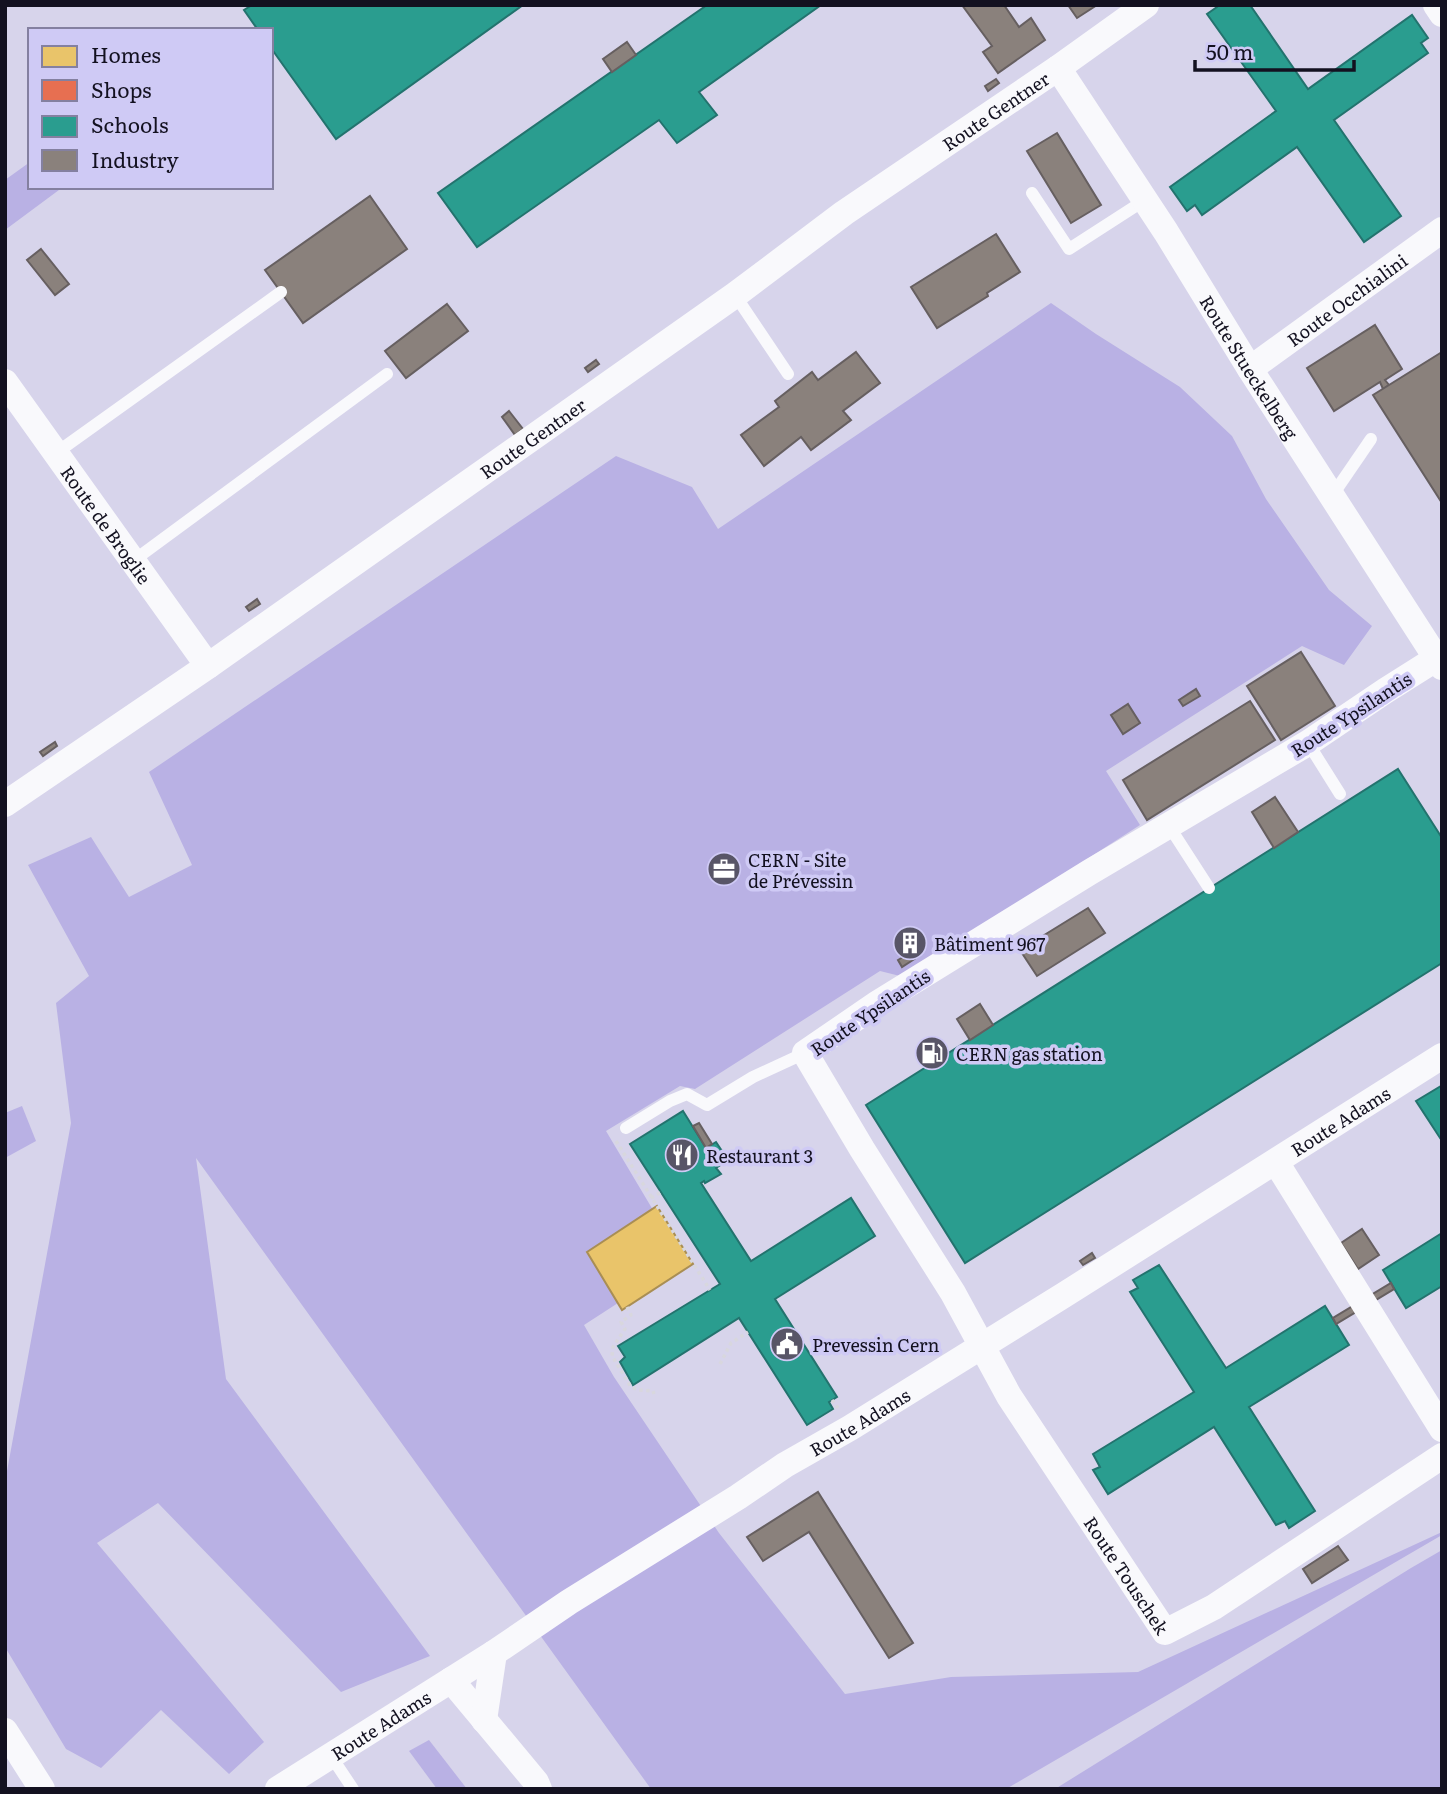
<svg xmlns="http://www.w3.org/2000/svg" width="1447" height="1794" viewBox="0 0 1447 1794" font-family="Literata,serif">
<rect width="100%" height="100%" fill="#d7d4eb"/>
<g fill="#b9b1e4">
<polygon points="30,162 30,187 63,187 5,230 5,180"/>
<polygon points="1051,303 1096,334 1180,387 1232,436 1266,499 1329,590 1372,626 1344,665 1302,646 1106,771 1140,825 904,977 880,971 695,1089 680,1086 606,1131 653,1210 587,1252 618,1303 584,1325 614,1377 719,1533 845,1694 951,1677 1138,1672 1442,1532 1442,1535 1006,1789 651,1789 196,1158 226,1379 430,1656 341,1692 158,1503 97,1543 264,1742 229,1774 161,1710 101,1768 66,1749 5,1647 5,1482 71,1123 56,1003 89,976 28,865 91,837 129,897 192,865 149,772 616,456 692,487 718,529"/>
<polygon points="22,1106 36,1141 5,1158 5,1113"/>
<polygon points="1442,1550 1442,1789 1055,1789 1411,1568"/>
<polygon points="429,1740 467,1789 437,1789 409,1751"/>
</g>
<polygon fill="#e9c46a" stroke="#a98e54" stroke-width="2" points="657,1206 693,1264 622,1310 587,1252"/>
<polygon fill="#e76f51" stroke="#a75342" stroke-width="2" points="939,1046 943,1053 926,1064 922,1058"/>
<g fill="#2a9d8f" stroke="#23736e" stroke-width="2">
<polygon points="252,5 523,5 336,139 271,48 271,30 258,30 244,10"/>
<polygon points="707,5 821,5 699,92 717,115 677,143 659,120 477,247 438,193"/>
<polygon points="1216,5 1250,5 1308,89 1412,15 1428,38 1421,43 1428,53 1334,120 1401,216 1364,242 1297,147 1202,215 1195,205 1187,211 1170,187 1276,111 1207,14 1217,7"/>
<polygon points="1398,769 1442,838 1442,963 965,1263 866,1105"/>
<polygon points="1441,1086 1442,1087 1442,1141 1416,1101"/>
<polygon points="683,1111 706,1148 716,1142 728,1160 716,1168 721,1174 705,1183 704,1181 701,1183 751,1261 851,1198 875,1236 775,1299 837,1397 829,1402 833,1409 807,1425 739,1318 633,1385 620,1362 625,1357 618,1346 720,1284 630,1144"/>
<polygon points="1442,1233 1442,1286 1406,1308 1383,1270"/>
<polygon points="1159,1265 1226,1368 1325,1306 1349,1345 1249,1407 1315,1511 1289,1528 1285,1521 1276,1525 1214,1427 1108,1494 1093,1470 1100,1467 1093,1454 1194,1392 1130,1292 1138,1288 1133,1280"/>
</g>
<g fill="#8a817c" stroke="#665f60" stroke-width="2">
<polygon points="962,5 1004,5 1019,27 1031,18 1045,40 998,73 983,52 992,46"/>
<polygon points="1068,5 1097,5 1077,18"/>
<polygon points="627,42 636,55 612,72 603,59"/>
<polygon points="996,79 999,83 988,91 985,86"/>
<polygon points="1057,133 1101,205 1071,223 1027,151"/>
<polygon points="370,196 407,249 303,323 265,270"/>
<polygon points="996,234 1020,272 987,293 988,296 937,328 911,287"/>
<polygon points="41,249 69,284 55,295 27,260"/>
<polygon points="447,304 468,331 406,378 385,351"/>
<polygon points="1375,325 1402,369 1385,380 1389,385 1383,389 1380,382 1334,411 1307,368"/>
<polygon points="856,352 880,383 843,411 851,420 811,450 801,437 764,466 741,435 779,407 775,401 812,372 818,380"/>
<polygon points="1442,352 1442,503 1373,395"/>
<polygon points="596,360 599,364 588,372 585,368"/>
<polygon points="509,411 523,429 515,435 502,417"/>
<polygon points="257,599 260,604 249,611 246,607"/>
<polygon points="1301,652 1335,706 1281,740 1247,686"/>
<polygon points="1196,689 1200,696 1183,706 1179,700"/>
<polygon points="1250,701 1275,740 1147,820 1123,780"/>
<polygon points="1128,704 1140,723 1123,734 1111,715"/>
<polygon points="55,742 57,746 43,756 40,752"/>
<polygon points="1275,797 1298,832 1274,848 1252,812"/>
<polygon points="1088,908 1105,933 1037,976 1020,950"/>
<polygon points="916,933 921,943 904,953 899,944"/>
<polygon points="915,950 919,956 902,967 898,960"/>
<polygon points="980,1004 993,1025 970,1040 957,1019"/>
<polygon points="699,1123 712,1144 706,1148 693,1126"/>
<polygon points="1362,1229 1379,1255 1358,1269 1341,1243"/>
<polygon points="1092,1253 1095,1258 1083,1265 1080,1261"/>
<polygon points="1391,1283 1394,1289 1336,1324 1333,1318"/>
<polygon points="818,1492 913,1643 889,1658 809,1532 763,1561 747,1537"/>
<polygon points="1338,1546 1348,1560 1312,1583 1303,1569"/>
</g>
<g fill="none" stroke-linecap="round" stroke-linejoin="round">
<g stroke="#d8d7de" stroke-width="3.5" stroke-dasharray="3.5 3.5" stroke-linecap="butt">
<polyline points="616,1141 710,1290"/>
<polyline points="651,1198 661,1192"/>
<polyline points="627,1307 631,1315 621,1322 625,1329 613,1347 612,1356 631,1387 639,1390 653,1391 654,1394"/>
<polyline points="720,1364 731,1343 748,1332"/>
<polyline points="832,1400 838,1408"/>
</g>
<g stroke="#f9f9fc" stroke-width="12">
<polyline points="1032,193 1069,249 1145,200"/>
<polyline points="735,295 788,374"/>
<polyline points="56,453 281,292"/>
<polyline points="1332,496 1371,439"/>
<polyline points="133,561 387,374"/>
<polyline points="1308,743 1340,794"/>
<polyline points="1169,826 1209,888"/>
<polyline points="626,1128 670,1101 687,1094 707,1105 753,1077 805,1053"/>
<polyline points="331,1756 353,1789"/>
</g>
<g stroke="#f9f9fc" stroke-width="26">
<polyline points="1436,5 1442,14"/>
<path id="s1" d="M1058,68L1166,232L1250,369L1442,667"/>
<path id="s2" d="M1250,369L1442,230"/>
<path id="s3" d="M5,382L208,666"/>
<path id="s4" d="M1442,655L1385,691L1308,743L1090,872L878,1003L805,1053L862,1149L953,1293L1009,1396L1165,1632L1214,1607L1442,1456"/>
<path id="s5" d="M5,804L208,666L735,295L844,213L1058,68L1146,5"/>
<polyline points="1276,1162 1442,1429"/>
<polyline points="451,1680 536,1782 539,1789"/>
<polyline points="484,1720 494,1653"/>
<polyline points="5,1731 42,1789"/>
<path id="s6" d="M278,1789L494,1653L569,1602L738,1497L785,1465L850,1428L1064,1295L1442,1056"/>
</g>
</g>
<defs>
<symbol id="office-disc" viewBox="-11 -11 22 22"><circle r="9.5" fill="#585567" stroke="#cfcaf5"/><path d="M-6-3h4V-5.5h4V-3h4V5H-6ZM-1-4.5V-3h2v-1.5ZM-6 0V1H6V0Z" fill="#fff"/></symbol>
<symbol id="building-disc" viewBox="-11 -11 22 22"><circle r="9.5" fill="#585567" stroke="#cfcaf5"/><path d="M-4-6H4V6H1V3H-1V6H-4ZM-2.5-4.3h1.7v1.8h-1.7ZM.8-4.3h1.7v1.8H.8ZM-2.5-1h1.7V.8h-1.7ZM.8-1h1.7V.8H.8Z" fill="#fff"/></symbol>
<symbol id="fuel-disc" viewBox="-11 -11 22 22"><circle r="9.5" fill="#585567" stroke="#cfcaf5"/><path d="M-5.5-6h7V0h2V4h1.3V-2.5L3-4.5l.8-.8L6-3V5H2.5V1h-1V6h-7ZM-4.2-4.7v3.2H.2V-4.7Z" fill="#fff"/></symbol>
<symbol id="restaurant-disc" viewBox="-11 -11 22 22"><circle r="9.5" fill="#585567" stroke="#cfcaf5"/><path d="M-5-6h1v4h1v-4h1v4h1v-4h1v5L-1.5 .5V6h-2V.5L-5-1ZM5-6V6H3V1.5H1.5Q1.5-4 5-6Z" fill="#fff"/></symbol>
<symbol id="civic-disc" viewBox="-11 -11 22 22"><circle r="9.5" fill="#585567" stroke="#cfcaf5"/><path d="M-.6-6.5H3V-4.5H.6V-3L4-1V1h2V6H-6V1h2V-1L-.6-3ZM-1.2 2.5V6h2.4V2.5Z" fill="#fff"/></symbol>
</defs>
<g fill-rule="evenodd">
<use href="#office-disc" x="705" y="850" width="38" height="38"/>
<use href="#building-disc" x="891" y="924" width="38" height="38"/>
<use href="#fuel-disc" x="913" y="1034" width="38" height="38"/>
<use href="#restaurant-disc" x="663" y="1136" width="38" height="38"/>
<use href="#civic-disc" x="768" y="1325" width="38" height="38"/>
</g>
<g text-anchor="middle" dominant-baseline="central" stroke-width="7" stroke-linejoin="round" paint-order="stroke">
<g font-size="18" fill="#131120" stroke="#cfcaf5">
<text stroke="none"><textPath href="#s5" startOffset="1209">Route Gentner</textPath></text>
<text stroke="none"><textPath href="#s2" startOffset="119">Route Occhialini</textPath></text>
<text stroke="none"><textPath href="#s1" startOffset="355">Route Stueckelberg</textPath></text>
<text stroke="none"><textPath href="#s5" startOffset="642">Route Gentner</textPath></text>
<text stroke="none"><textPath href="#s3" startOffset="175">Route de Broglie</textPath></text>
<text transform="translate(1351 714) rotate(-33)">Route Ypsilantis</text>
<text transform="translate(870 1012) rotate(-34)">Route Ypsilantis</text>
<text stroke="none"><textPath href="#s6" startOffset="1255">Route Adams</textPath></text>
<text stroke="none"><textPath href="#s6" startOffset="688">Route Adams</textPath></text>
<text stroke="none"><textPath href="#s4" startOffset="1365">Route Touschek</textPath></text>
<text stroke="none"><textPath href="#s6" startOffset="121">Route Adams</textPath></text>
</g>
<g font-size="18" fill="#131120" stroke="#cfcaf5" text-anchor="start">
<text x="748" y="859">CERN - Site<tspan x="748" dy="21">de Prévessin</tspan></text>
<text x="934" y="943">Bâtiment 967</text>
<text x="956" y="1053">CERN gas station</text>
<text x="706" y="1155">Restaurant 3</text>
<text x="812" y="1344">Prevessin Cern</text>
</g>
</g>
<rect width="1447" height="1794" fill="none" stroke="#131120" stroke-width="14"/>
<rect x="28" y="28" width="245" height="161" fill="#cfcaf5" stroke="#8480a0" stroke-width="2"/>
<rect x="42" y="46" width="35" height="21" fill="#e9c46a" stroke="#8480a0" stroke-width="2"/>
<text x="91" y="63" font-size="21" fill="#131120">Homes</text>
<rect x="42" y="80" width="35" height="21" fill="#e76f51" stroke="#8480a0" stroke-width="2"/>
<text x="91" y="98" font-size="21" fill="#131120">Shops</text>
<rect x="42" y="116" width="35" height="21" fill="#2a9d8f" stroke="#8480a0" stroke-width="2"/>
<text x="91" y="133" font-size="21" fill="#131120">Schools</text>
<rect x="42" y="150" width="35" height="21" fill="#8a817c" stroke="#8480a0" stroke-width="2"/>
<text x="91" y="168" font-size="21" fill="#131120">Industry</text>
<path d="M1195 60v10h159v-10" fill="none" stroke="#131120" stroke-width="3.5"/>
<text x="1206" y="60" font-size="21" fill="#131120" stroke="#cfcaf5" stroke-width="5" paint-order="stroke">50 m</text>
</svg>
